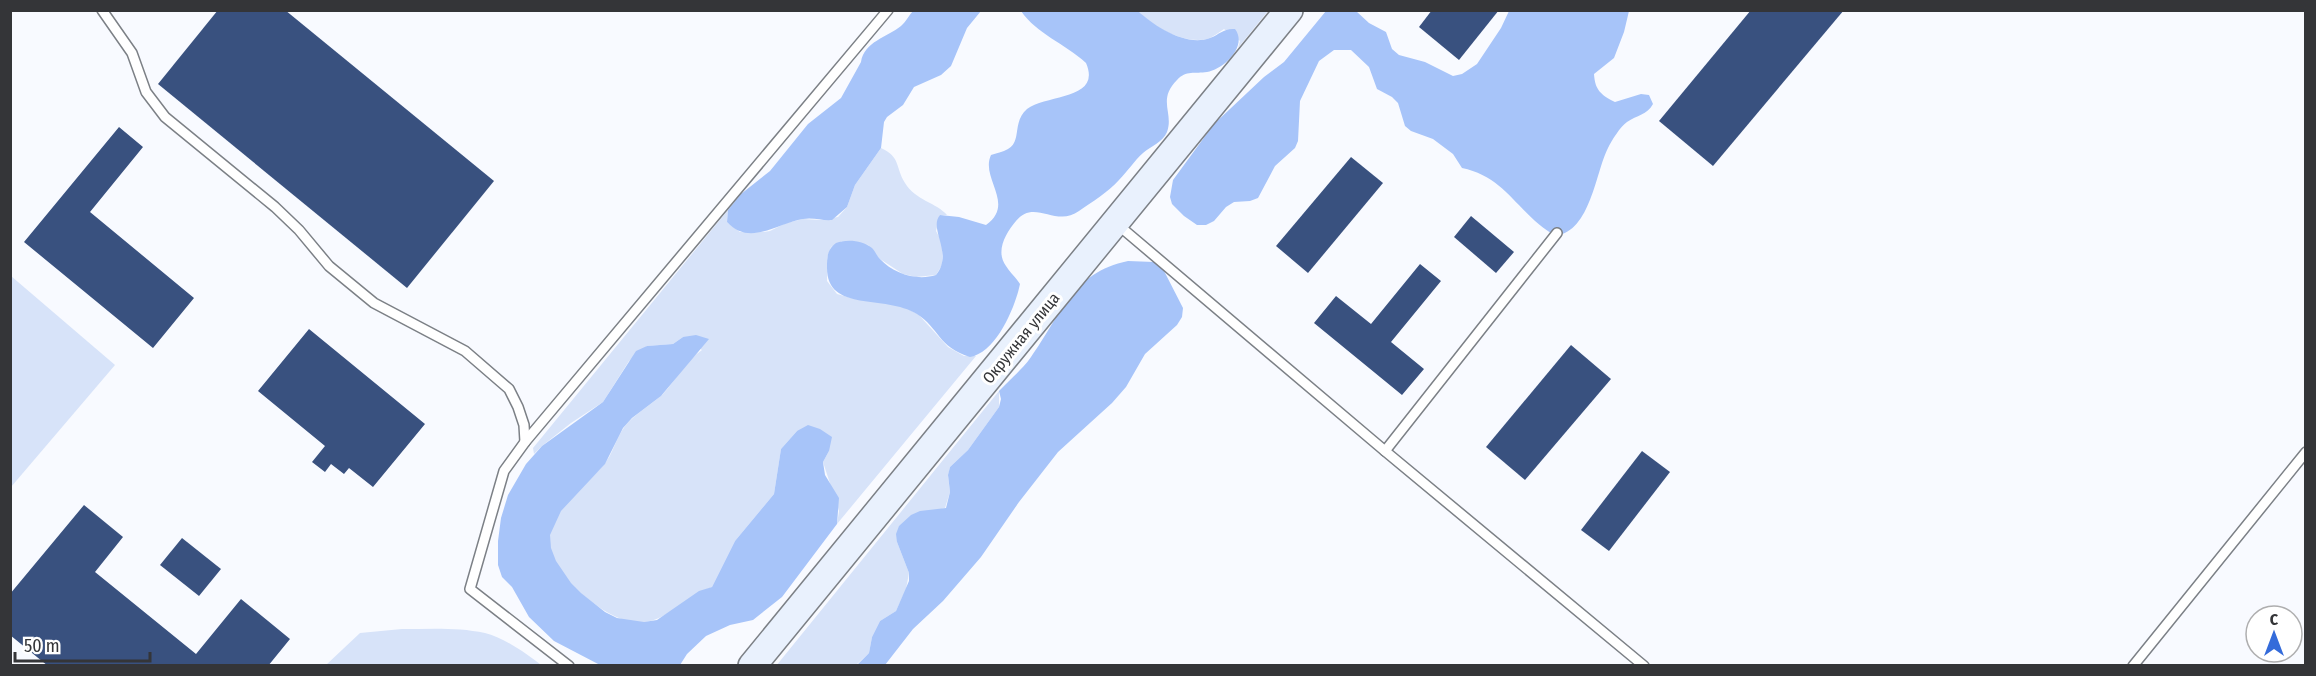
<svg xmlns="http://www.w3.org/2000/svg" width="2316" height="676" viewBox="0 0 2316 676" font-family="'Fira Sans Condensed',sans-serif">
<rect width="100%" height="100%" fill="#f8faff"/>
<g fill="#d7e3f9">
<path d="M1138,11H1268L1238,48L1240,41L1224,29C1218,33 1213,37 1207,39C1183,44 1153,27 1138,11Z"/>
<path d="M881,148C901,157 895,167 905,183C915,200 937,203 947,215H940L936,231L942,242V265L936,275L916,277L903,274L880,259L868,245L842,241L831,247L827,258V281L837,294L855,299L897,304L918,314L948,347L964,356H976L837,524L839,511L823,462L829,451L797,431L781,449L774,494L735,541L712,587C689,595 666,621 644,622C620,624 601,609 583,595C567,583 546,555 550,533C556,505 585,486 603,466C613,454 616,438 625,426C636,413 651,405 663,394C677,379 685,361 702,350L683,337L673,344L647,346L629,361L603,402L571,423L542,446L534,454L533,448L728,210L727,222L740,232H764L770,231L786,223L803,219L821,220L838,217L847,207L855,185Z"/>
<polygon points="11,276 115,365 11,487"/>
<path d="M999,391V407L968,450L950,467L948,476L950,492L945,508C913,518 912,505 897,542L909,573L906,589L896,611L880,621L872,637L869,653L856,665L776,666Z"/>
<path d="M402,629C429,629 458,627 485,633C503,637 527,654 541,665H326L360,633Z"/>
</g>
<g fill="#a7c4f9">
<path d="M913,11H981L967,28L951,66L941,75L914,87L903,105L887,117L884,122L881,148L855,185L847,207L832,220C823,221 813,217 803,219C777,223 750,247 727,222L728,210L741,194L770,171L808,124L841,98L861,62C864,42 887,37 901,26C906,22 909,15 913,11Z"/>
<path d="M1021,11H1138C1154,26 1186,47 1210,38C1220,34 1224,28 1235,29C1248,46 1224,69 1207,72C1195,74 1186,70 1177,80C1157,100 1174,113 1167,132C1163,142 1151,146 1143,153C1134,161 1128,171 1119,180C1108,192 1092,202 1079,211C1056,228 1034,198 1016,221C1006,233 995,251 1006,266C1010,273 1016,277 1020,284C1015,308 996,353 970,357C938,347 939,328 917,314C885,294 827,313 827,268C827,257 827,250 836,243C847,239 862,240 872,248C875,251 877,256 880,259C894,274 917,281 936,275C954,253 928,229 940,215L959,217L986,225C1016,204 980,178 991,155C996,153 1003,152 1008,149C1022,141 1012,122 1027,109C1047,94 1102,100 1086,63C1064,43 1037,34 1021,11Z"/>
<path d="M1326,11H1356L1369,23L1386,32L1392,49L1399,55L1425,62L1453,76L1462,74L1477,64L1501,28L1509,11H1629L1624,32L1614,58L1594,74C1595,90 1601,95 1615,102L1641,94L1649,95L1653,104C1647,115 1637,115 1627,122C1620,127 1612,140 1608,148C1595,174 1591,230 1556,236C1519,216 1507,177 1462,168L1453,154L1433,139L1411,131L1405,126L1398,103L1392,97L1377,89L1369,67L1351,50H1334L1319,61L1300,101L1298,141L1295,148L1275,166L1258,198L1250,201L1234,202L1226,207L1214,221L1206,225H1197L1184,216L1172,204L1170,197L1173,180L1214,124L1264,77L1284,62Z"/>
<path d="M1128,261L1154,262L1162,267L1183,308L1182,317L1177,325L1145,354L1126,387L1112,403L1058,452L1019,502L981,557L943,601L913,629L885,665L856,666L869,653L872,637L880,621L896,611L909,581V573L897,542L896,534L899,526L911,515L920,511L946,508L950,492L948,475L950,467L968,450L999,407L1001,399L999,391C1010,379 1022,370 1031,357C1060,317 1072,272 1128,261Z"/>
<polygon points="696,335 709,339 661,396 632,418 623,428 605,464 561,511 550,535 551,548 556,561 571,583 581,593 605,612 617,618 644,622 657,620 699,591 712,587 735,541 774,494 781,449 797,431 808,425 820,429 832,437 829,451 823,462 825,475 839,498 837,524 782,597 753,620 730,625 706,636 687,654 680,665 600,665 554,641 529,617 512,587 502,577 498,565 498,541 501,518 508,495 526,464 542,446 603,402 636,351 647,346 673,344 683,337"/>
</g>
<g fill="#39517f">
<polygon points="218,10 285,10 494,181 407,288 158,84"/>
<polygon points="1432,10 1499,10 1459,60 1419,27"/>
<polygon points="1751,10 1844,10 1713,166 1659,121"/>
<polygon points="119,127 143,147 90,212 194,298 153,348 24,242"/>
<polygon points="1351,157 1383,183 1308,273 1276,246"/>
<polygon points="1471,216 1514,252 1496,273 1454,237"/>
<polygon points="1420,264 1441,281 1391,342 1424,369 1402,395 1314,323 1336,296 1371,324"/>
<polygon points="309,329 425,424 373,487 349,468 344,474 331,464 325,472 312,462 325,446 258,391"/>
<polygon points="1571,345 1611,379 1525,480 1486,447"/>
<polygon points="1642,451 1670,472 1609,551 1581,530"/>
<polygon points="84,505 123,537 95,572 196,654 241,599 290,639 268,666 48,666 10,635 10,594"/>
<polygon points="182,538 221,569 199,596 160,565"/>
</g>
<g fill="none" stroke-linecap="round" stroke-linejoin="round">
<defs>
<g id="lane">
<polyline points="102,10 132,53 146,92 165,117 275,207 299,230 329,266 374,303 465,351 509,389 518,407 524,425 525,442"/>
<polyline points="1117,224 1385,451 1644,666"/>
<polyline points="1385,451 1557,233"/>
<polyline points="569,666 470,589 504,471 525,442 888,10"/>
<polyline points="2133,666 2306,452"/>
</g>
<polyline id="secondary" points="752,666 1289,10"/>
</defs>
<use href="#lane" stroke="#7c8086" stroke-width="12"/>
<use href="#secondary" stroke="#7c8086" stroke-width="30"/>
<use href="#lane" stroke="#fff" stroke-width="9"/>
<use href="#secondary" stroke="#e9f1fd" stroke-width="27"/>
</g>
<g text-anchor="middle" dominant-baseline="central" stroke-width="6" stroke-linejoin="round" paint-order="stroke">
<g font-size="16" fill="#343538" stroke="#fff">
<text transform="translate(1021 338) rotate(-51)">Окружная улица</text>
</g>
</g>
<rect width="2316" height="676" fill="none" stroke="#343538" stroke-width="24"/>
<g transform="translate(2274 634)"><circle r="28" fill="#ffffff" stroke="#aeaeaf" stroke-width="1.5"/>
<path d="M0-4.5L10 22L0 15L-10 22Z" fill="#346bda"/>
<text y="-9" font-size="16" font-weight="bold" text-anchor="middle" fill="#343538">С</text>
</g>
<path d="M15 652v9h135v-9" fill="none" stroke="#343538" stroke-width="3"/>
<text x="24" y="652" font-size="18" fill="#343538" stroke="#ffffff" stroke-width="4.5" paint-order="stroke">50 m</text>
</svg>
